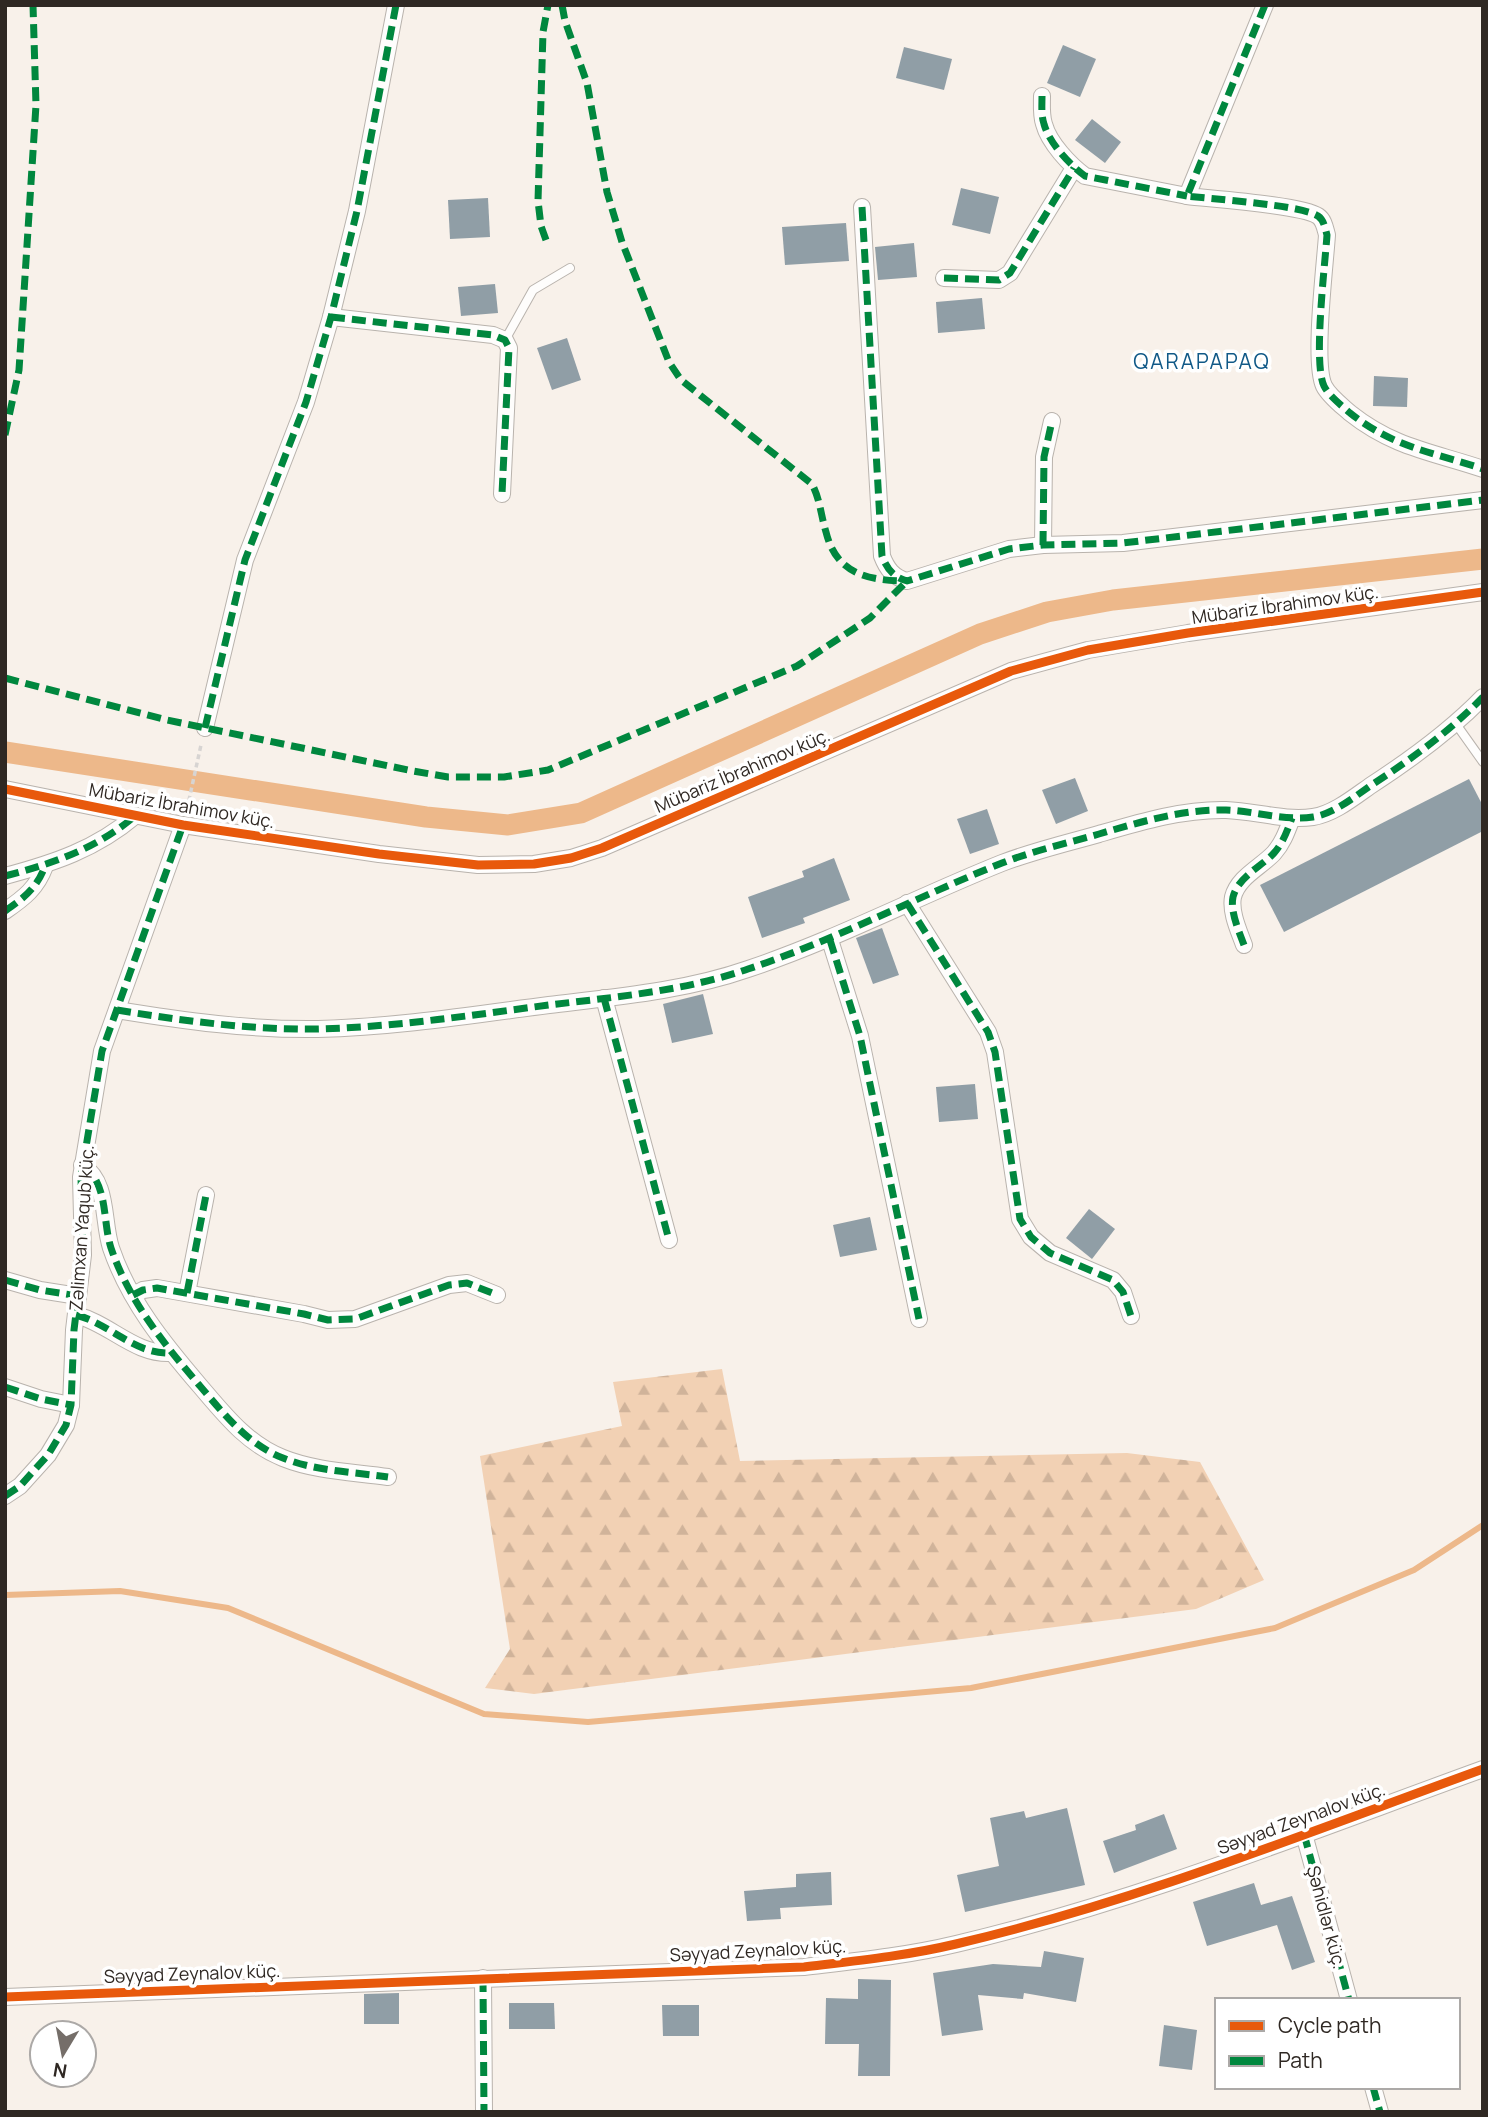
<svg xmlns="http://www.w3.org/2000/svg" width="1488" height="2117" viewBox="0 0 1488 2117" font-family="Manrope,sans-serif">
<defs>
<pattern id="forest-firs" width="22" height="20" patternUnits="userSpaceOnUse" patternTransform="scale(1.75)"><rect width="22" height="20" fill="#f2d1b4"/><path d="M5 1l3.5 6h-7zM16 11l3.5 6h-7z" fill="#d0b39a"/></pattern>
</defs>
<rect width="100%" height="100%" fill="#f8f1ea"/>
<polygon fill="url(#forest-firs)" points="722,1369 740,1461 1127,1453 1200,1462 1264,1580 1196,1609 534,1694 485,1688 510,1649 480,1456 622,1426 613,1382"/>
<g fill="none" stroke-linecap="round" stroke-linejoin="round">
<polyline stroke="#edb88a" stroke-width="6" points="5,1595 120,1591 228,1608 484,1714 588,1722 971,1688 1275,1628 1414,1570 1483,1525"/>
<polyline stroke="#edb88a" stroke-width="21" points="5,752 426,817 508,825 581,813 980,634 1047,612 1113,600 1483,559"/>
</g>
<g fill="#909ea6">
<polygon points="1063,45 1096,59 1080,97 1047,83"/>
<polygon points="904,47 952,59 944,90 896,78"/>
<polygon points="1092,119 1121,142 1105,163 1075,140"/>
<polygon points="961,188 999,197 990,234 952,225"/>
<polygon points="488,198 490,237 450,239 448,200"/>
<polygon points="846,223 849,261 785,265 782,227"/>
<polygon points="914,243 917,277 878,280 875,247"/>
<polygon points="495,284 498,313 461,316 458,287"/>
<polygon points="982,298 985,329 938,333 936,302"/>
<polygon points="567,338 581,380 552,390 537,348"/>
<polygon points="1374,376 1408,378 1407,407 1373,406"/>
<polygon points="1075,778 1088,811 1056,824 1042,790"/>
<polygon points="1469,779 1483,806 1483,831 1284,932 1260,885"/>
<polygon points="987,809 999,844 970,854 957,819"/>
<polygon points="834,858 850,900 803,918 805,923 762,938 748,897 804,877 802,871"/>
<polygon points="882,928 899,975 873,984 856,938"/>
<polygon points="703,994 713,1034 672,1043 663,1004"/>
<polygon points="975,1084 978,1119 939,1122 936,1087"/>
<polygon points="1089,1209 1115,1229 1092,1259 1066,1238"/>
<polygon points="870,1217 877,1250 840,1257 833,1225"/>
<polygon points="1067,1808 1085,1885 965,1912 957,1875 999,1866 990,1818 1024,1811 1026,1818"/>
<polygon points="1164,1814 1177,1849 1114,1873 1103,1841 1136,1830 1135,1825"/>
<polygon points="831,1872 832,1905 780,1908 781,1919 747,1921 744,1891 796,1887 796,1874"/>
<polygon points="1254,1883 1261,1905 1292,1896 1315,1962 1292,1970 1277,1925 1207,1946 1193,1902"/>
<polygon points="1044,1951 1084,1958 1076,2002 1024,1993 1023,1999 978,1995 983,2030 942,2036 933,1973 993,1964 1041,1967"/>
<polygon points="858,1979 891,1980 890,2076 858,2076 859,2044 825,2044 826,1998 858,1999"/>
<polygon points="399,1993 399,2024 364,2024 364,1994"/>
<polygon points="509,2003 554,2003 555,2029 509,2029"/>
<polygon points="662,2005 699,2005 699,2036 663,2036"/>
<polygon points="1164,2025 1197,2030 1192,2070 1159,2066"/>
</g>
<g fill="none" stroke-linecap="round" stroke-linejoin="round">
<defs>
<g id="lane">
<polyline points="505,340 533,290 570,268"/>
<polyline points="1456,724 1483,762"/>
</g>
<g id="street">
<path d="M1265,5L1187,196C1212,199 1302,205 1318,216C1324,220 1325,228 1327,235C1325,265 1313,363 1324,386C1329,396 1341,405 1350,413C1394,448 1433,452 1483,469"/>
<path d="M1042,96C1042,105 1041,115 1044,124C1049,143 1070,165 1085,176L1187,196"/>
<path d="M862,207L882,556C887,569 893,577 907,581L1009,549L1043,545L1123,543L1483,500"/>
<polyline points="944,278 999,280 1010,273 1074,168"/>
<polyline points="331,317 493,335 505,340 509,348 502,494"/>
<polyline points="1043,545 1044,457 1052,421"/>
<polyline points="205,728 245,560 306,402 331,317 357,211 396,5"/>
<polyline points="5,789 183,825 379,854 478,865 534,864 571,858 602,848 1011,671 1088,650 1188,633 1483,592"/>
<path d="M5,876C54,863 96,849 135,816"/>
<polyline points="907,903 988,1032 995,1052 1020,1219 1031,1237 1050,1253 1113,1280 1123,1292 1131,1316"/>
<path d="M5,911C24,898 37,888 45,866"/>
<polyline points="830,940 860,1036 919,1319"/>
<path d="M1244,945C1239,931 1230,912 1233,897C1238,877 1261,867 1274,853C1283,843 1287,831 1292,818"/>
<polyline points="604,998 669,1240"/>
<path d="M117,1010C184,1021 251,1030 318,1029C396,1027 472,1015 549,1005C615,997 685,991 748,969C835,940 917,897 1002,863C1033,851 1067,843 1099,834C1140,822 1183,809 1226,810C1255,811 1284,821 1313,817C1333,814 1353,798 1370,786C1410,760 1449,732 1483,697"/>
<path d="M82,1165C109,1183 102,1220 111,1248C129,1301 164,1344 200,1386C224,1414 247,1444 283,1458C315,1471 353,1472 388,1477"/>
<polyline points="5,1280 40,1290 78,1296"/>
<polyline points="187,1293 206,1195"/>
<polyline points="133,1295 143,1290 157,1288 304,1314 328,1320 355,1319 449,1285 467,1283 497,1295"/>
<path d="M76,1315C111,1324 134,1355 172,1353"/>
<polyline points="5,1387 41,1399 71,1405"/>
<polyline points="5,1496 20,1486 48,1455 66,1425 71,1405 74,1330 83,1255 81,1177 102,1051 183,825"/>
<polyline points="1304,1834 1349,2000"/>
<polyline points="483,1978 484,2112"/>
<path d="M5,1997L804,1967C855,1961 906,1956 956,1944C1136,1902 1309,1832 1483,1769"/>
<polyline points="1373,2087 1380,2112"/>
</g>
</defs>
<use href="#lane" stroke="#b9b3ad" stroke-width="10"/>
<use href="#street" stroke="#b9b3ad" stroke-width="18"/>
<polyline stroke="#d7d4d2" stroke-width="3.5" stroke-dasharray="5 3.5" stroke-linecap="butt" points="187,809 201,745"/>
<use href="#lane" stroke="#fefdfc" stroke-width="8"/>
<use href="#street" stroke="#fefdfc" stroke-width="16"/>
<g stroke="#00873e" stroke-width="7" stroke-dasharray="14 7" stroke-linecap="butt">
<path d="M562,5L565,21L587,83L607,192L622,242L669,362L681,380L812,484C820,499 821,516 826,532C836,573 866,580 903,581"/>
<path d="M1265,5L1187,196C1212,199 1302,205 1318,216C1324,220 1325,228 1327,235C1325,265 1313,363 1324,386C1329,396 1341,405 1350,413C1394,448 1433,452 1483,469"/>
<path d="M1042,96C1042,105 1041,115 1044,124C1049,143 1070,165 1085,176L1187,196"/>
<path d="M862,207L882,556C887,569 893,577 907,581L1009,549L1043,545L1123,543L1483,500"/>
<polyline points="546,240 541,226 538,201 543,32 548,5"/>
<polyline points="944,278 999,280 1010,273 1074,168"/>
<polyline points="331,317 493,335 505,340 509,348 502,494"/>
<polyline points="5,435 19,370 36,105 33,5"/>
<polyline points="1043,545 1044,457 1052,421"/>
<polyline points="5,678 167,720 413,771 448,777 504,777 548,770 797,666 870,618 907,581"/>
<polyline points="205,728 245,560 306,402 331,317 357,211 396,5"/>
<path d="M5,876C54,863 96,849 135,816"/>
<polyline points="907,903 988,1032 995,1052 1020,1219 1031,1237 1050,1253 1113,1280 1123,1292 1131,1316"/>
<path d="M5,911C24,898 37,888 45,866"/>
<polyline points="830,940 860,1036 919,1319"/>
<path d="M1244,945C1239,931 1230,912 1233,897C1238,877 1261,867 1274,853C1283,843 1287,831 1292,818"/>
<polyline points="604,998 669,1240"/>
<path d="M117,1010C184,1021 251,1030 318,1029C396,1027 472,1015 549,1005C615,997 685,991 748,969C835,940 917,897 1002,863C1033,851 1067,843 1099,834C1140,822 1183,809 1226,810C1255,811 1284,821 1313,817C1333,814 1353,798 1370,786C1410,760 1449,732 1483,697"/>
<path d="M82,1165C109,1183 102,1220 111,1248C129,1301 164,1344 200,1386C224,1414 247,1444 283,1458C315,1471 353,1472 388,1477"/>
<polyline points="5,1280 40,1290 78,1296"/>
<polyline points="187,1293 206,1195"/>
<polyline points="133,1295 143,1290 157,1288 304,1314 328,1320 355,1319 449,1285 467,1283 497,1295"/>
<path d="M76,1315C111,1324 134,1355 172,1353"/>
<polyline points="5,1387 41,1399 71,1405"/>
<polyline points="5,1496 20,1486 48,1455 66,1425 71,1405 74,1330 83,1255 81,1177 102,1051 183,825"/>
<polyline points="1304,1834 1349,2000"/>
<polyline points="483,1978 484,2112"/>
<polyline points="1373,2087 1380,2112"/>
</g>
<defs>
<g id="cycleway">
<polyline points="5,789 183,825 379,854 478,865 534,864 571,858 602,848 1011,671 1088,650 1188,633 1483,592"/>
<path d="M5,1997L804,1967C855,1961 906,1956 956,1944C1136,1902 1309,1832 1483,1769"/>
</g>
</defs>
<use href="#cycleway" stroke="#fff" stroke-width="13"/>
<use href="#cycleway" stroke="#e8590c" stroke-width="9"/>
</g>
<g text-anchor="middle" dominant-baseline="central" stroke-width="7" stroke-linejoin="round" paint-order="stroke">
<g font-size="18" fill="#2f2823" stroke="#fff">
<text transform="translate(1285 604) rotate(-8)">Mübariz İbrahimov küç.</text>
<text transform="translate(742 770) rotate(-23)">Mübariz İbrahimov küç.</text>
<text transform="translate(182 805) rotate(10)">Mübariz İbrahimov küç.</text>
<text transform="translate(81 1228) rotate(-86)">Zəlimxan Yaqub küç.</text>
<text transform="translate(1301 1818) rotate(-20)">Səyyad Zeynalov küç.</text>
<text transform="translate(1327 1917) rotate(75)">Şəhidlər küç.</text>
<text transform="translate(758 1950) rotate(-3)">Səyyad Zeynalov küç.</text>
<text transform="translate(192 1973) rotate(-2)">Səyyad Zeynalov küç.</text>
</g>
<g font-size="21" letter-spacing="2" fill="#115987" stroke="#fff">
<text x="1202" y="361">QARAPAPAQ</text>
</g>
</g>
<rect width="1488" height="2117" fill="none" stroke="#2f2823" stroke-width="14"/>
<rect x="1215" y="1998" width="245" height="91" fill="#ffffff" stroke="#aca9a7" stroke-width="2"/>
<rect x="1229" y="2021" width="35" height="10" fill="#e8590c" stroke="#aca9a7" stroke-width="2"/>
<text x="1278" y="2033" font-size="21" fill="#2f2823">Cycle path</text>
<rect x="1229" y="2056" width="35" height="10" fill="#00873e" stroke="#aca9a7" stroke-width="2"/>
<text x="1278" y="2068" font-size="21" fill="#2f2823">Path</text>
<g transform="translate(63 2054) rotate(190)"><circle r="33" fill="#ffffff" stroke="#aca9a7" stroke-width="2"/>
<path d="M0-5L12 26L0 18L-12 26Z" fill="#756e69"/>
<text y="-10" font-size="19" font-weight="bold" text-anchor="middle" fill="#2f2823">N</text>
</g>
</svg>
